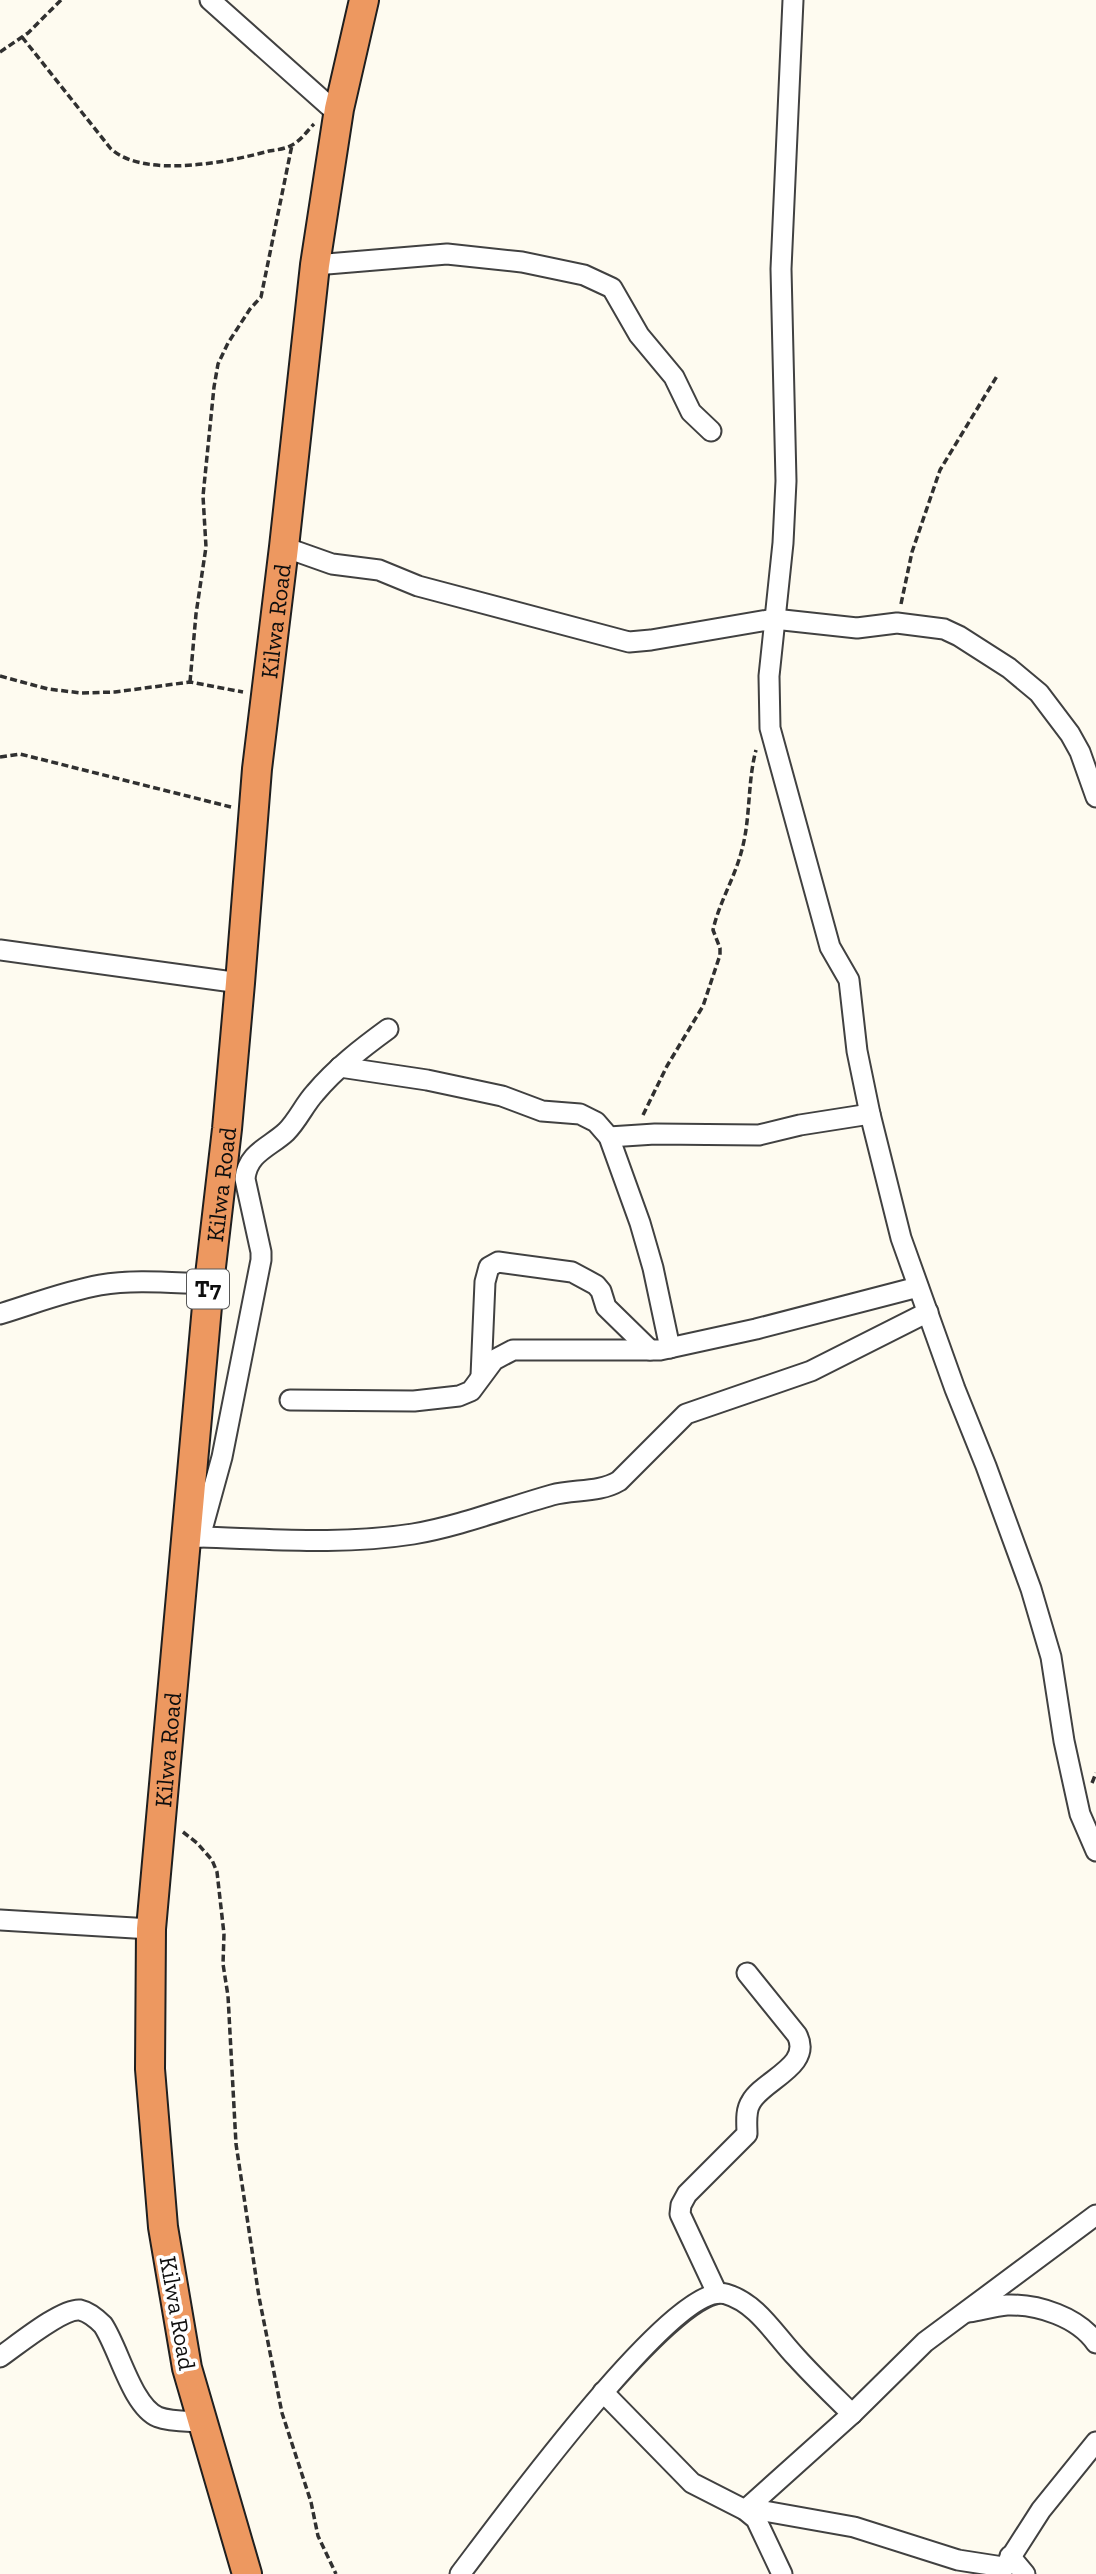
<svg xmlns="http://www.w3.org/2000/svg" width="1096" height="2574" viewBox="0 0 1096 2574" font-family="'Zilla Slab',serif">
<rect width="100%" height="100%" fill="#fefbf0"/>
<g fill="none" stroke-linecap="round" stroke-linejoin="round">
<defs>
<g id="minor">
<polyline points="210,0 329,106 339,109"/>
<polyline points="793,0 781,269 786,481 783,543 769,676 770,728 830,947 849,980 857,1051 870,1114 901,1238 955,1389 986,1466 1031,1589 1051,1657 1064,1741 1080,1814 1096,1851"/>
<polyline points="315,265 447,254 522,262 584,275 612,288 639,335 674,377 691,412 711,431"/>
<polyline points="284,547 332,564 379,570 418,586 629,642 651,640 774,619 857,628 897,623 944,629 959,636 1009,668 1039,693 1070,734 1080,752 1096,797"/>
<polyline points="0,950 240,983"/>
<polyline points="340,1067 427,1080 502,1096 542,1111 580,1114 596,1122 609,1137 640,1223 653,1268 670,1348"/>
<polyline points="609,1137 655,1134 759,1135 800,1125 870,1114"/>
<path d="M0,1314C33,1304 66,1291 100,1285C135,1279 173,1283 209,1284"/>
<polyline points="481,1376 485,1282 489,1267 498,1262 572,1272 596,1285 601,1291 606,1307 650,1350"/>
<polyline points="290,1400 414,1401 459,1396 471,1391 494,1360 513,1350 660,1350 756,1329 918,1287"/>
<path d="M186,1534L200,1537C271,1539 343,1545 413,1534C460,1526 506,1508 552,1495C574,1489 599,1493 619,1481L686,1414L811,1371L928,1312"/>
<path d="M200,1537L222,1457L261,1260V1252L245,1179C247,1153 270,1147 286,1132C298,1120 304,1105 315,1093C336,1068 362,1048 388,1029"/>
<polyline points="0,1920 151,1929"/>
<path d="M717,2293L680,2214L681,2205L687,2194L747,2134C747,2124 745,2111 751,2102C763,2080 813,2066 797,2035L747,1973"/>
<path d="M969,2312C981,2310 995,2306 1007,2305C1038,2304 1078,2317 1096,2343"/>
<path d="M0,2357C16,2346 62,2308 80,2310C89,2312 97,2319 103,2325C119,2349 132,2406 158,2417C171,2422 188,2421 202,2422"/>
<polyline points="603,2392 692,2483 745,2510 756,2519 782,2574"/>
<polyline points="747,2508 854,2527 958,2560 1003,2567"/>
<polyline points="745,2510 852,2414 925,2342 1096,2215"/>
<polyline points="1010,2556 1025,2574"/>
<path d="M460,2574C494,2530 675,2279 726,2294C757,2303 775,2335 796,2357C814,2377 833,2395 852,2414"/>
<polyline points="1000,2574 1041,2510 1096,2442"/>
</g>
<g id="highway">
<path id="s1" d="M247,2574L187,2368L163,2227L150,2069L151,1929L209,1284L227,1129L240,983L257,769L284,547L315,265L339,109L364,0"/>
</g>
</defs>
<use href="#minor" stroke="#414141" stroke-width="23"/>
<use href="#highway" stroke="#1f1f1f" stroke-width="32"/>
<g stroke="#303030" stroke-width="3.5" stroke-dasharray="7 3.5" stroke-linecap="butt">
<path d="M22,37L111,149C145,179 229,162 269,151C276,150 284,149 290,146C300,142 307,131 314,124"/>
<polyline points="0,52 28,33 61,0"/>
<polyline points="901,604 912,552 940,470 997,376"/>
<polyline points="0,676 48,689 81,693 115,692 190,682 243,692"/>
<polyline points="190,682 196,614 206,547 203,496 214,387 218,364 228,343 250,309 261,297 292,145"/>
<polyline points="0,757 20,754 231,807"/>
<path d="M643,1115L667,1066L703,1006L720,955V948L713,930C719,903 734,879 741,853C751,819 747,784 756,750"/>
<polyline points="1092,1783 1096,1773"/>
<polyline points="183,1832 197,1843 212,1860 217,1872 224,1934 223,1964 228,1996 236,2144 259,2297 282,2413 311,2502 318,2536 336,2574"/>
</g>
<use href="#minor" stroke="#fff" stroke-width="19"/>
<use href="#highway" stroke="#ed9860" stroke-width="28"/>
</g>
<g text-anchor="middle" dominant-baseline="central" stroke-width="7" stroke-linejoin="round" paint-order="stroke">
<rect fill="#fff" stroke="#565656" stroke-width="2" x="187" y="1269.5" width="42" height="39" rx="5"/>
<g font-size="23" font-weight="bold" fill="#0e0e0e">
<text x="208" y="1289">T7</text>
</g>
<g font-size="24" fill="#0e0e0e" stroke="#fff">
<text stroke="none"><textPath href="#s1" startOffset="1970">Kilwa Road</textPath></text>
<text stroke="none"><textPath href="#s1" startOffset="1404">Kilwa Road</textPath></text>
<text stroke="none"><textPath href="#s1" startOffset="836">Kilwa Road</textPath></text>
<text transform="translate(178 2313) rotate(80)">Kilwa Road</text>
</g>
</g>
</svg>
